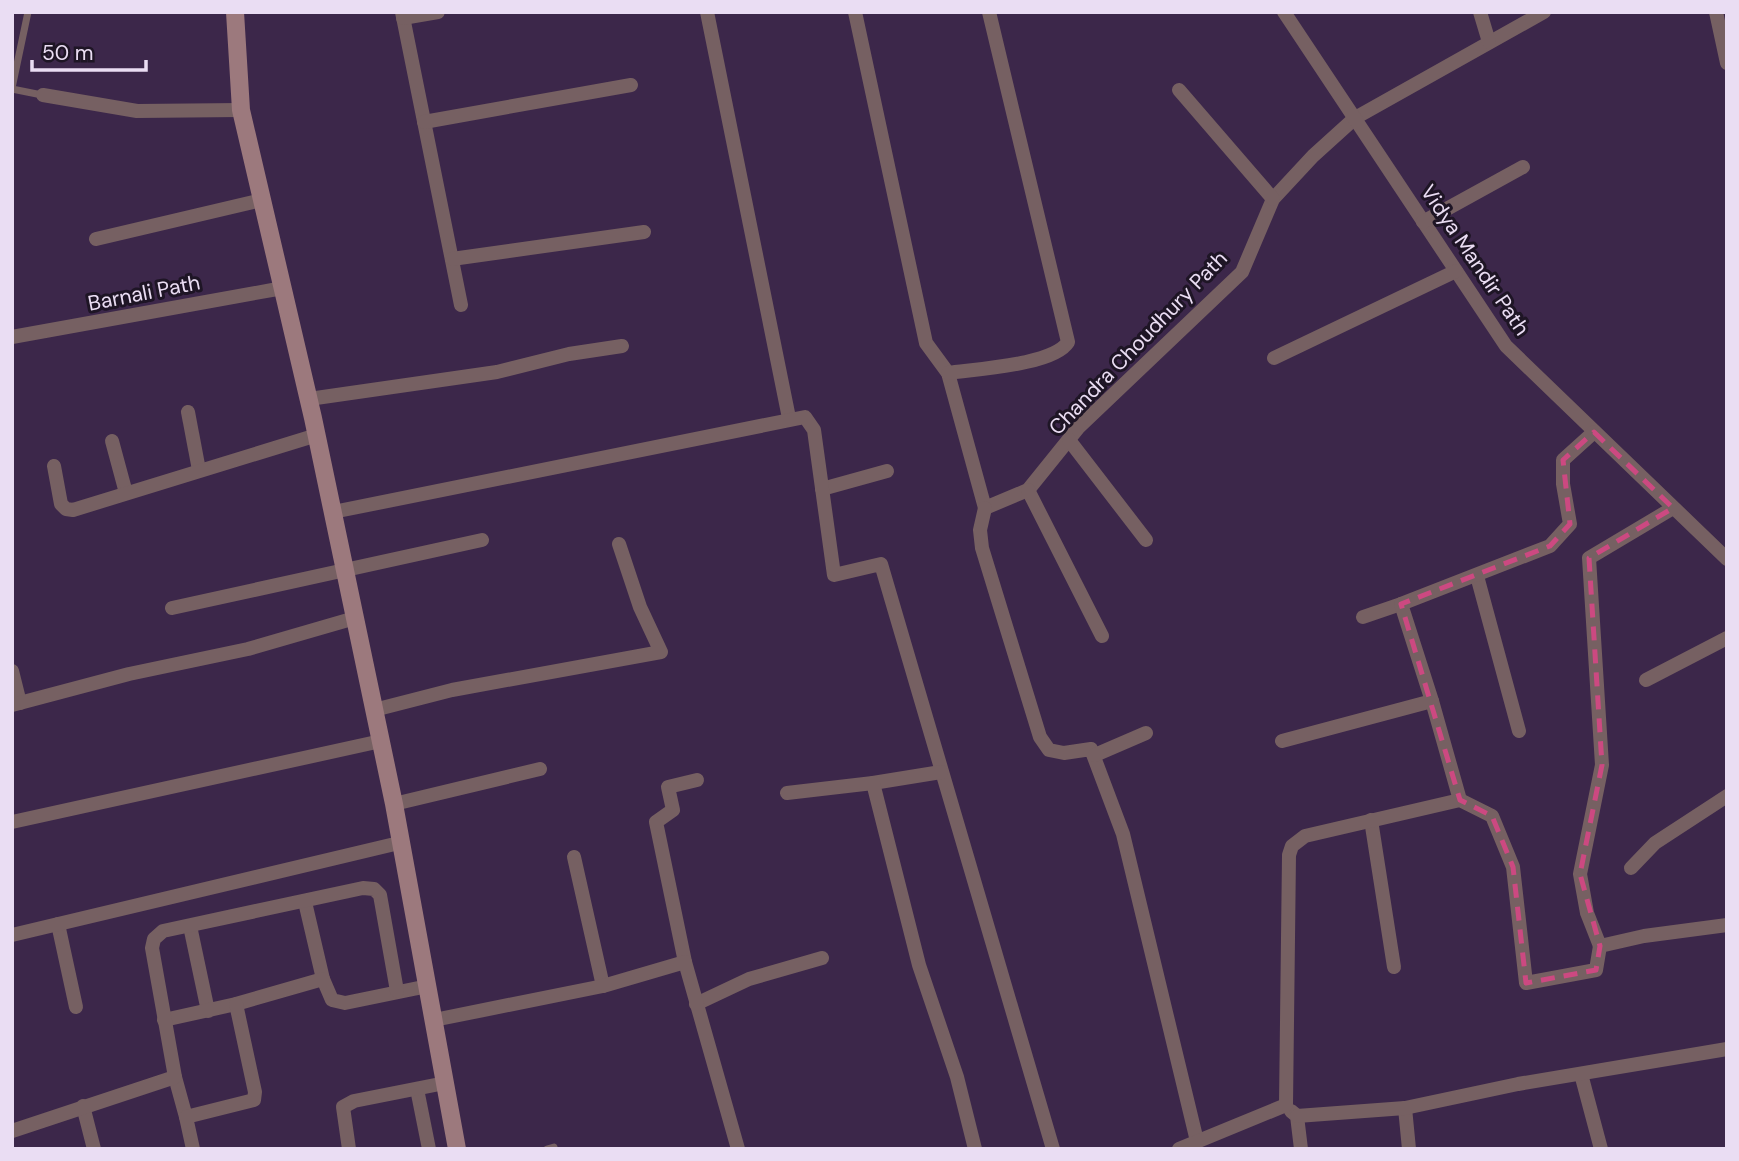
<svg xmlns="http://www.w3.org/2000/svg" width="1739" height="1161" viewBox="0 0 1739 1161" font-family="'DM Sans',sans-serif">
<rect width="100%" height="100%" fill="#3c274a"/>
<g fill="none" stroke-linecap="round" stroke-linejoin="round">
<g stroke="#766062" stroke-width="7">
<polyline points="12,88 28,12"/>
<polyline points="12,89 42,95"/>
<polyline points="547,1149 554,1147"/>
</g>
<g stroke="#766062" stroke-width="14">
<polyline points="402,12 461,305"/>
<polyline points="707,12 789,418"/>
<polyline points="855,12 926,343 948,373 985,508 1028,490 1078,428 1242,272 1273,199 1313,156 1355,118 1544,12"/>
<polyline points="1284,12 1506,346 1727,559"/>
<polyline points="1480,12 1489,42"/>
<polyline points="1716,12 1727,63"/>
<polyline points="403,18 438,12"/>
<polyline points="1179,90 1273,199"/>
<polyline points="43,95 137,111 241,110"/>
<polyline points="424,122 631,85"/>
<polyline points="1423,222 1523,167"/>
<polyline points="96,239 262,200"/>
<polyline points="452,259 644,232"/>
<polyline points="12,337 283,288"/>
<polyline points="1274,358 1456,271"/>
<path d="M948,373C975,369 1054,365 1068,342L989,12"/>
<polyline points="309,399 497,372 569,354 622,346"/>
<polyline points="188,412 199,470"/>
<polyline points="1069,440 1146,540"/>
<polyline points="112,441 126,493"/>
<polyline points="54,466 61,504 66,509 73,510 317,435"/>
<polyline points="822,489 887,471"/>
<polyline points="1028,490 1102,636"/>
<polyline points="985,508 980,530 982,548 1040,737 1049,750 1064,753 1091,749 1123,834 1197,1141"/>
<polyline points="333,512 805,417 814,430 834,575 881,564 1053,1149"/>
<polyline points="1477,576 1519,731"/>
<polyline points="172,608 482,540"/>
<polyline points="1363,617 1401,604"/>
<polyline points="12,671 20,703"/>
<polyline points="1646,680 1727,638"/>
<polyline points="1432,701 1460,800"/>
<polyline points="12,705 129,674 248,649 355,618"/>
<polyline points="374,710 452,690 661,652 640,607 619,544"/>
<polyline points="1282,741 1432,701 1401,604 1550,546 1570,524 1563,484 1563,460 1594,432"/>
<polyline points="1095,755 1146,733"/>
<polyline points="873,783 941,772"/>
<polyline points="787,793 873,783 919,965 957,1077 975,1149"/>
<polyline points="394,804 540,769"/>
<polyline points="1371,820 1394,967"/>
<polyline points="12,822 381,741"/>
<polyline points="574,857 603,986"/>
<polyline points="1631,868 1655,843 1727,796"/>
<polyline points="305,902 323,979"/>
<polyline points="58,924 76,1007"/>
<polyline points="190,926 208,1011"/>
<polyline points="12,935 399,843"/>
<polyline points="1600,946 1587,913 1580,874 1602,765 1589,558 1673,508"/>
<polyline points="685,962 656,822 673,810 668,787 697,780"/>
<polyline points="696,1004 749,979 822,958"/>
<polyline points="164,1020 236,1004 323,979 332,1000 345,1003 428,986"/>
<polyline points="434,1020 603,986 685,962 738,1149"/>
<polyline points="1581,1074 1601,1149"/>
<polyline points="175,1077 186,1117"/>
<polyline points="417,1089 429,1149"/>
<polyline points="83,1106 94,1149"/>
<polyline points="1405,1108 1409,1149"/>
<polyline points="1291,1111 1297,1116 1301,1149"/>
<polyline points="1297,1116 1405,1108 1518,1084 1727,1049"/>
<polyline points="12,1131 175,1077 152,948 154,939 163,931 363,888 374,889 380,895 397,991"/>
<polyline points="193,1149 186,1117 254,1100 255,1092 236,1004"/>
<polyline points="349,1149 343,1107 354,1101 445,1083"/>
<polyline points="1179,1149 1286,1105 1289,855 1292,846 1305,836 1460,800 1492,816 1513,867 1526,983 1596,970 1600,946 1644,936 1727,925"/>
</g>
<polyline stroke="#9c797d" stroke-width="18" points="235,12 241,110 313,418 394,804 457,1149"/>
</g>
<path fill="none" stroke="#cc4981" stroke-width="5" stroke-dasharray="14 9" stroke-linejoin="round" d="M1594,432L1673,508L1589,558L1602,765L1580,874L1600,946L1596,970L1526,983L1513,867L1492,816L1460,800L1401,604L1550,546L1570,524L1563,460Z"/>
<g text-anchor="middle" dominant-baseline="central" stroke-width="6" stroke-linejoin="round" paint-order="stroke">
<g font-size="21" fill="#eaddf3" stroke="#1e1525">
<text transform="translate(1475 260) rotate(56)">Vidya Mandir Path</text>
<text transform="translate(144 293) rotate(-11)">Barnali Path</text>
<text transform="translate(1138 343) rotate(-46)">Chandra Choudhury Path</text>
</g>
</g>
<rect width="1739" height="1161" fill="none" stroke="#eaddf3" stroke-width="28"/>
<path d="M32 60v10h114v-10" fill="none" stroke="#eaddf3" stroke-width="3.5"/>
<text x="42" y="60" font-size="21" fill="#eaddf3" stroke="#1e1525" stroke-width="5" paint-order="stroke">50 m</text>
</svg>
